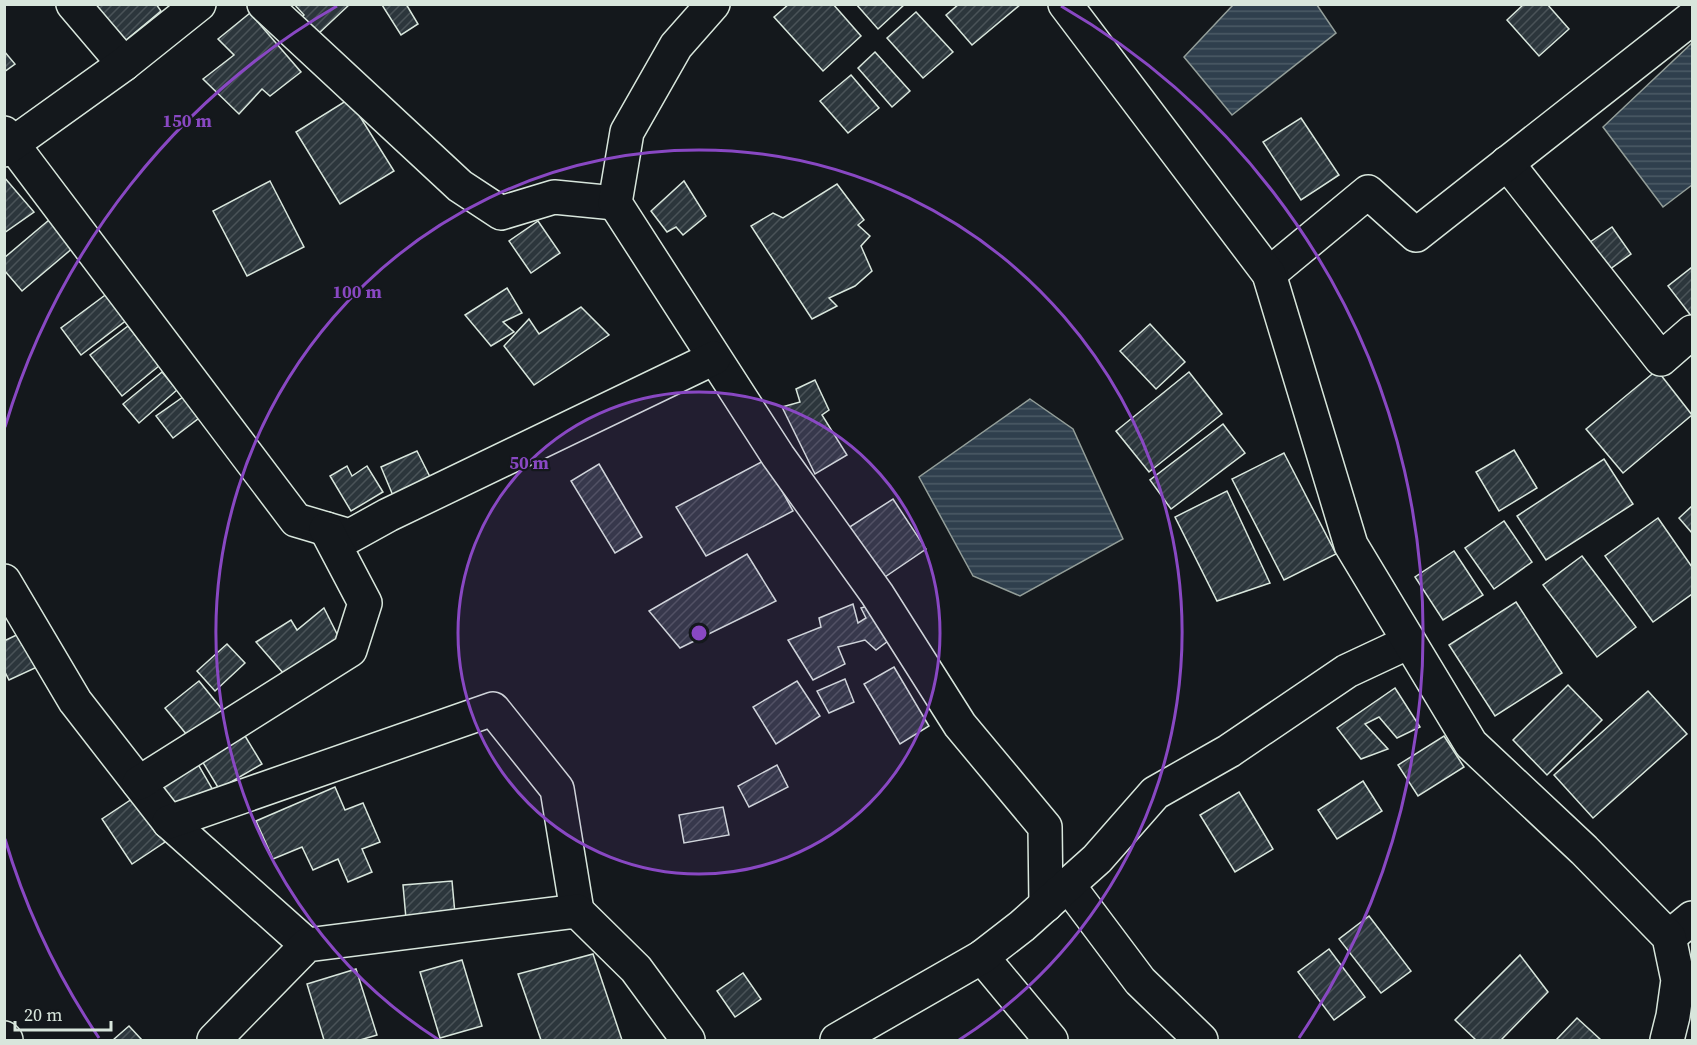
<svg xmlns="http://www.w3.org/2000/svg" width="1697" height="1045" viewBox="0 0 1697 1045" font-family="'Source Serif 4',serif">
<defs>
<pattern id="water-rules" width="6" height="5" patternUnits="userSpaceOnUse" patternTransform="scale(1.5)"><rect width="6" height="5" fill="#2f3f4d"/><path d="M0 2.5h6" fill="none" stroke="#4c5b66"/></pattern>
<pattern id="building-hatch" width="6" height="6" patternUnits="userSpaceOnUse" patternTransform="scale(1.5)"><rect width="6" height="6" fill="#2c363c"/><path d="M-1 1l2-2M0 6l6-6M5 7l2-2" fill="none" stroke="#4a5358"/></pattern>
</defs>
<rect width="100%" height="100%" fill="#14181c"/>
<g fill="url(#water-rules)" stroke="#939e99" stroke-width="1.5">
<polygon points="1233,5 1317,5 1336,33 1232,115 1184,57"/>
<polygon points="1692,43 1692,185 1663,207 1603,127"/>
<polygon points="1030,399 1073,429 1123,539 1020,596 973,576 919,477"/>
</g>
<g fill="url(#building-hatch)" stroke="#d8e6dc" stroke-width="1.5">
<polygon points="88,4 156,4 161,11 120,45"/>
<polygon points="294,4 350,4 317,35 301,18 304,15"/>
<polygon points="406,4 418,24 401,35 382,5"/>
<polygon points="789,4 833,4 861,36 823,71 774,17"/>
<polygon points="856,4 905,4 878,29"/>
<polygon points="959,4 1021,4 972,45 946,15"/>
<polygon points="1524,4 1547,4 1569,29 1539,56 1507,20"/>
<polygon points="916,12 953,52 923,78 887,38"/>
<polygon points="250,13 301,72 270,96 262,89 239,114 203,79 234,55 218,39"/>
<polygon points="4,51 15,64 4,72"/>
<polygon points="875,52 910,91 892,107 858,68"/>
<polygon points="851,75 879,108 848,133 820,101"/>
<polygon points="349,99 394,171 340,204 296,132"/>
<polygon points="1301,118 1339,175 1301,200 1263,142"/>
<polygon points="4,177 34,212 4,233"/>
<polygon points="270,181 304,247 247,276 213,211"/>
<polygon points="684,181 706,216 683,235 676,227 667,232 651,211"/>
<polygon points="837,184 864,220 858,225 870,236 861,246 872,271 855,286 829,298 837,306 812,319 751,226 773,213 783,218"/>
<polygon points="49,220 74,247 22,291 4,270 4,258"/>
<polygon points="538,221 560,253 531,273 509,241"/>
<polygon points="1612,227 1631,254 1599,277 1580,249"/>
<polygon points="1691,268 1692,270 1692,317 1668,286"/>
<polygon points="507,288 522,313 503,322 514,332 491,346 465,315"/>
<polygon points="108,293 128,319 81,355 61,328"/>
<polygon points="581,307 609,335 534,385 504,346 529,319 539,334"/>
<polygon points="1150,324 1185,362 1156,389 1120,351"/>
<polygon points="128,326 159,366 122,396 90,355"/>
<polygon points="1657,370 1692,415 1623,473 1586,429"/>
<polygon points="162,372 177,390 139,423 123,404"/>
<polygon points="1189,372 1222,414 1149,472 1116,431"/>
<polygon points="815,380 829,410 822,415 847,455 815,474 782,407 800,402 796,389"/>
<polygon points="183,397 199,418 173,438 156,416"/>
<polygon points="1223,424 1245,453 1171,509 1150,480"/>
<polygon points="1514,450 1537,488 1499,511 1476,472"/>
<polygon points="417,451 432,481 394,498 381,467"/>
<polygon points="1284,453 1336,554 1284,580 1232,479"/>
<polygon points="1604,459 1633,504 1546,560 1517,516"/>
<polygon points="765,460 793,511 706,556 676,507"/>
<polygon points="599,464 642,537 615,553 571,481"/>
<polygon points="347,466 352,476 367,466 383,492 351,511 330,476"/>
<polygon points="1227,491 1270,583 1217,601 1175,517"/>
<polygon points="893,499 926,549 879,581 845,530"/>
<polygon points="1692,506 1692,533 1679,518"/>
<polygon points="1658,518 1692,567 1692,594 1653,622 1605,556"/>
<polygon points="1504,521 1532,562 1494,589 1465,548"/>
<polygon points="1454,551 1483,595 1443,620 1415,577"/>
<polygon points="747,554 776,601 680,648 649,611"/>
<polygon points="1582,556 1636,627 1597,657 1543,585"/>
<polygon points="1516,602 1562,673 1495,716 1449,645"/>
<polygon points="853,604 858,623 866,618 861,608 875,604 892,638 876,650 865,640 838,647 845,664 813,680 788,640 821,627 819,618"/>
<polygon points="324,608 342,644 284,674 256,642 291,620 297,630"/>
<polygon points="29,629 48,662 9,680 4,670 4,641"/>
<polygon points="227,644 245,663 215,691 197,671"/>
<polygon points="894,667 929,726 900,744 864,684"/>
<polygon points="845,679 854,702 829,713 817,691"/>
<polygon points="199,681 225,713 191,740 165,708"/>
<polygon points="797,681 820,716 776,744 753,707"/>
<polygon points="1568,685 1602,720 1547,775 1513,740"/>
<polygon points="1395,688 1420,727 1397,738 1379,717 1365,724 1388,749 1361,759 1337,728"/>
<polygon points="1648,691 1687,734 1593,818 1554,775"/>
<polygon points="239,726 262,764 219,789 196,751"/>
<polygon points="1444,736 1464,767 1418,796 1398,765"/>
<polygon points="195,759 214,792 168,815 149,785"/>
<polygon points="777,765 788,787 749,807 738,786"/>
<polygon points="1363,781 1382,811 1337,839 1318,810"/>
<polygon points="335,787 345,810 363,803 380,842 362,849 372,872 348,882 338,859 313,870 302,847 273,859 256,821"/>
<polygon points="1239,792 1273,849 1235,872 1200,815"/>
<polygon points="135,797 165,842 132,864 102,819"/>
<polygon points="723,807 729,835 684,843 679,815"/>
<polygon points="452,881 456,925 407,930 403,885"/>
<polygon points="1369,916 1411,971 1381,993 1339,939"/>
<polygon points="1329,949 1365,997 1334,1020 1298,972"/>
<polygon points="593,954 622,1040 541,1040 518,974"/>
<polygon points="1520,955 1548,992 1501,1040 1476,1040 1455,1020"/>
<polygon points="462,960 482,1026 440,1038 420,972"/>
<polygon points="356,969 377,1035 360,1040 324,1040 307,984"/>
<polygon points="743,973 761,999 735,1017 717,991"/>
<polygon points="1577,1018 1601,1040 1556,1040"/>
<polygon points="129,1026 142,1040 113,1040"/>
</g>
<g fill="none" stroke-linecap="round" stroke-linejoin="round">
<defs>
<g id="minor">
<polyline points="73,4 124,64"/>
<polyline points="264,4 460,186 501,213 554,197 615,203"/>
<polyline points="713,4 676,46 627,132 615,203 778,456 877,594 960,725 1045,827 1046,905"/>
<polyline points="4,133 296,520 350,536 388,515 714,358"/>
<polyline points="4,150 124,64 199,4"/>
<polyline points="1507,163 1661,359 1692,332"/>
<polyline points="1269,274 1368,192 1416,235 1692,18"/>
<polyline points="4,581 75,701 169,822 307,945"/>
<polyline points="139,783 350,650 365,603 326,529"/>
<polyline points="169,822 493,709 557,789 577,911"/>
<polyline points="1068,885 1140,981 1201,1040"/>
<polyline points="1669,937 1692,918"/>
<polyline points="982,957 1051,1040"/>
<polyline points="4,1038 6,1040"/>
<polyline points="214,1040 307,945 577,911 636,969 688,1040"/>
<polyline points="837,1040 982,957 1022,926 1097,859 1155,793 1229,751 1347,671 1409,642"/>
</g>
<polyline id="major" points="1065,4 1269,274 1351,545 1471,744 1584,850 1669,937 1678,980 1673,1016 1667,1040"/>
</defs>
<use href="#minor" stroke="#d8e6dc" stroke-width="36"/>
<use href="#major" stroke="#d8e6dc" stroke-width="36"/>
<use href="#minor" stroke="#14181c" stroke-width="33"/>
<use href="#major" stroke="#14181c" stroke-width="33"/>
</g>
<circle cx="699" cy="633" r="241" fill="#8948c3" fill-opacity=".12"/>
<g fill="none" stroke="#8948c3" stroke-width="3">
<circle cx="699" cy="633" r="241"/>
<path d="M439 1040A483 483 0 1 1 959 1040"/>
<path d="M99 1038A724 724 0 0 1 5 839M5 427A724 724 0 0 1 337 6M1061 6A724 724 0 0 1 1299 1038"/>
</g>
<circle cx="699" cy="633" r="9" fill="#8948c3" stroke="#14181c" stroke-width="3"/>
<g font-size="18" text-anchor="middle" font-weight="bold" fill="#8948c3" stroke="#14181c" stroke-width="4.5" stroke-linejoin="round" paint-order="stroke">
<text x="187" y="127">150 m</text>
<text x="357" y="298">100 m</text>
<text x="529" y="469">50 m</text>
</g>
<rect width="1697" height="1045" fill="none" stroke="#d8e6dc" stroke-width="12"/>
<path d="M15 1021v9h96v-9" fill="none" stroke="#d8e6dc" stroke-width="3"/>
<text x="24" y="1021" font-size="18" fill="#d8e6dc" stroke="#14181c" stroke-width="4.5" paint-order="stroke">20 m</text>
</svg>
